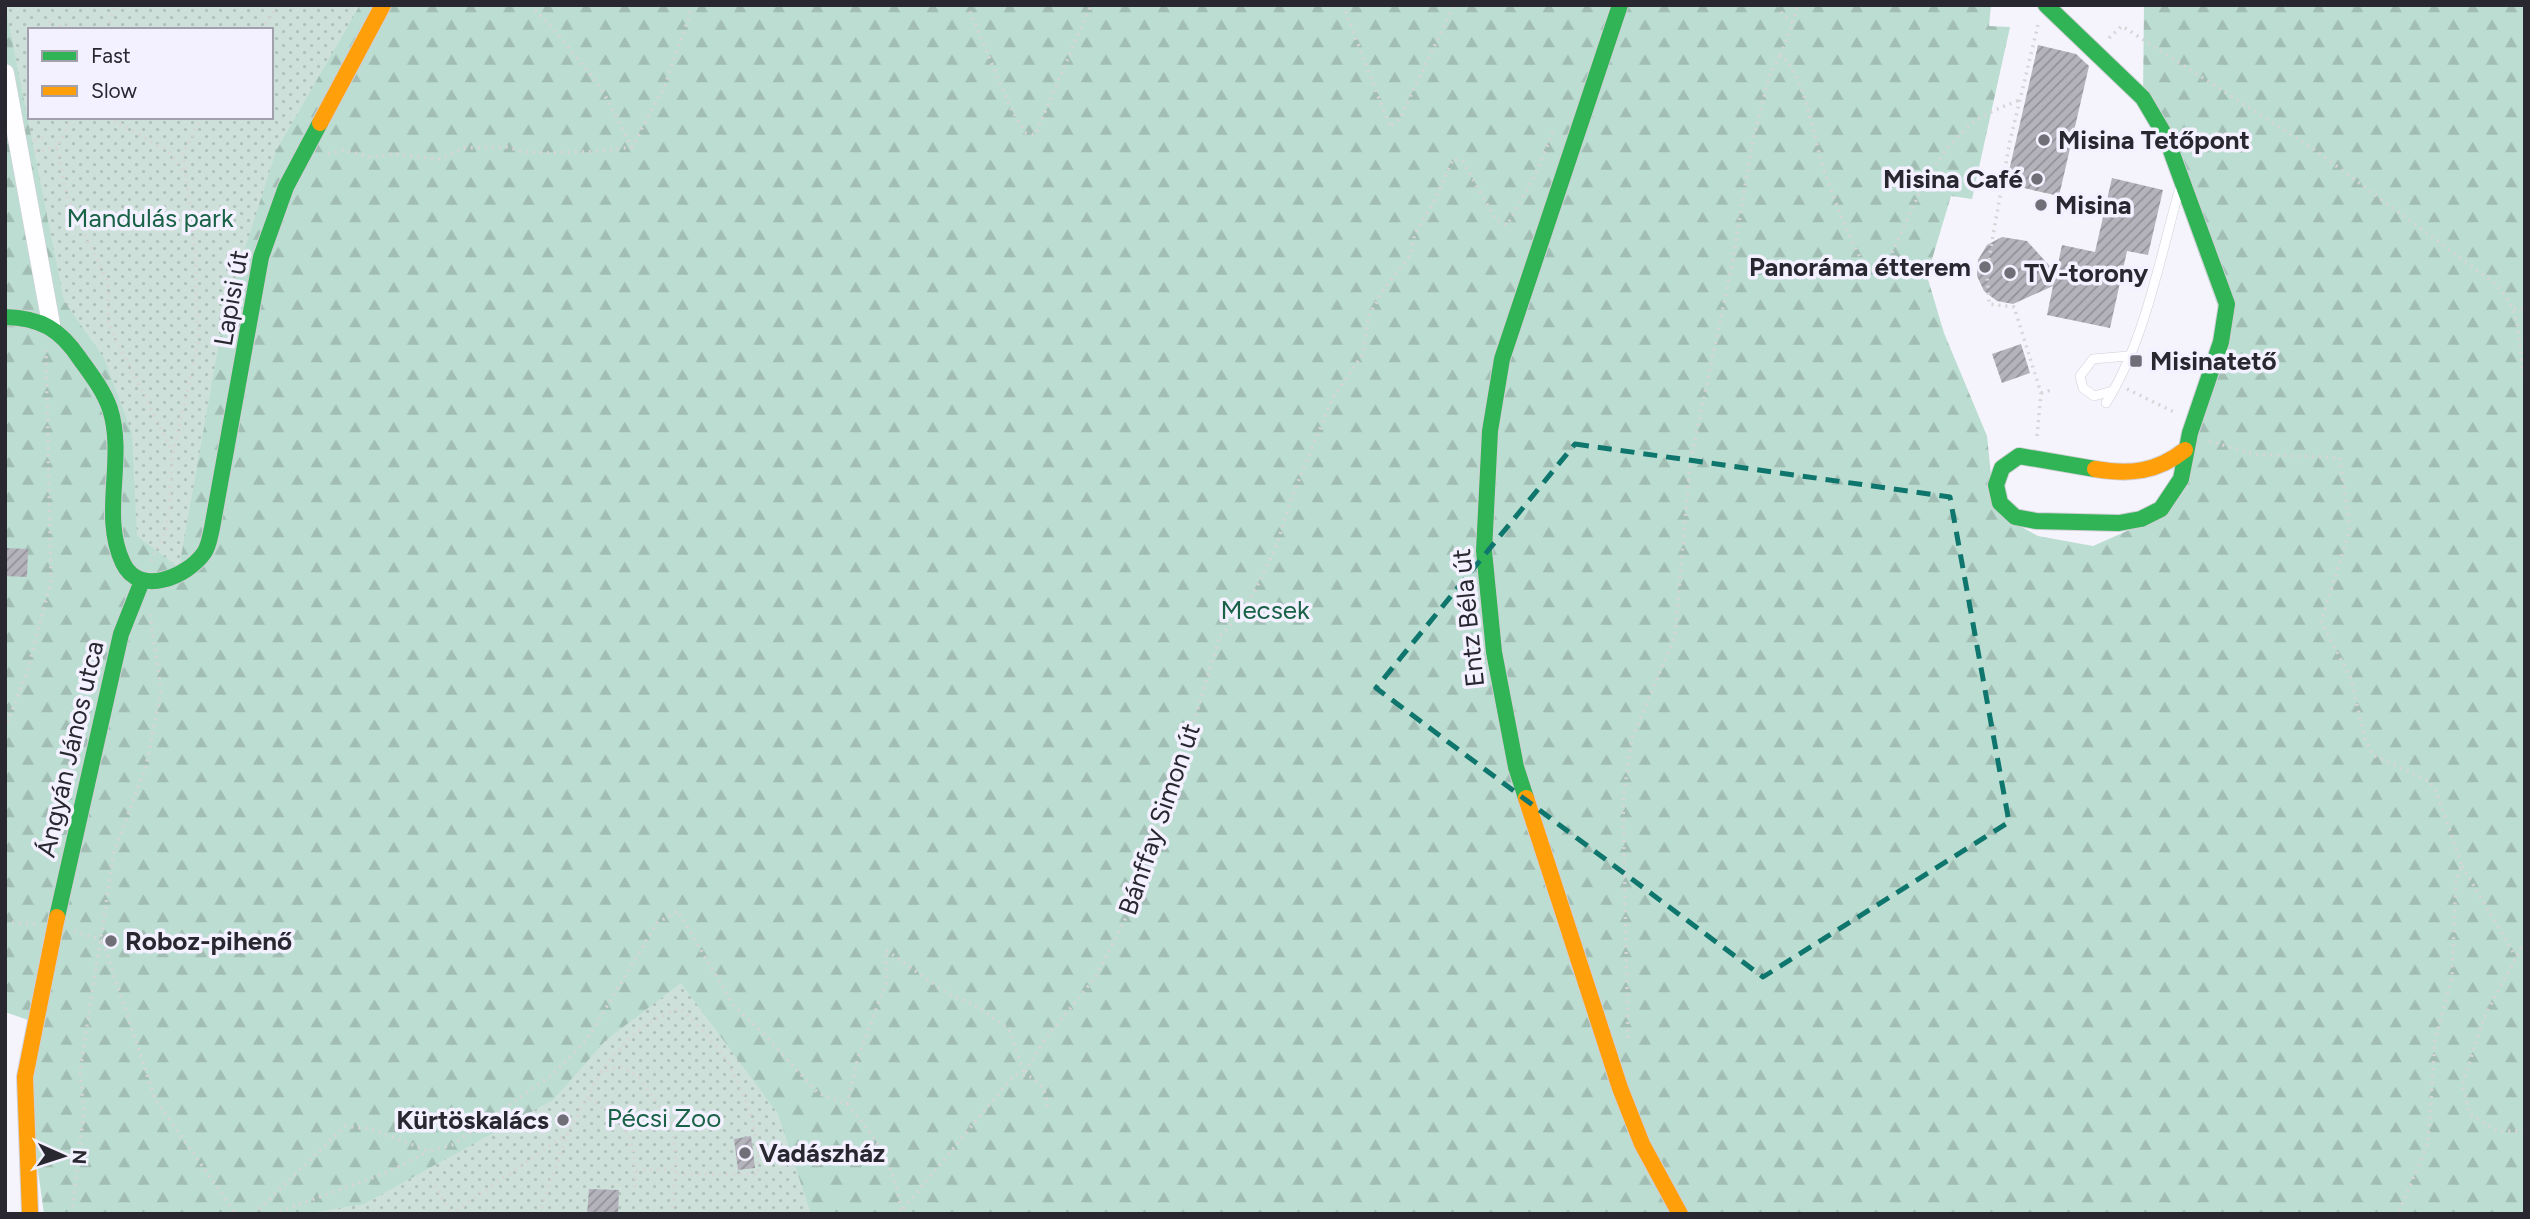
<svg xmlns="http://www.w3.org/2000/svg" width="2530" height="1219" viewBox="0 0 2530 1219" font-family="Figtree,sans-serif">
<defs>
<pattern id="forest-firs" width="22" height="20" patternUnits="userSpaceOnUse" patternTransform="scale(1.75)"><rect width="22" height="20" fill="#bcddd1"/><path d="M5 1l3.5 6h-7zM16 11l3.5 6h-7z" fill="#a2beb4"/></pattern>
<pattern id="park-dots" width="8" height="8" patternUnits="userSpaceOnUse" patternTransform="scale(1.75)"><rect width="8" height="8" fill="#cde1da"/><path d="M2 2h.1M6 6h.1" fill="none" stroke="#b0c1bb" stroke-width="1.8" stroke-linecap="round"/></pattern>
<pattern id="building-hatch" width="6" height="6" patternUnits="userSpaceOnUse" patternTransform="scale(1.75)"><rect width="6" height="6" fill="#b4b2ba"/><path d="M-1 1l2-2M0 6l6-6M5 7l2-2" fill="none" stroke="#929198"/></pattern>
</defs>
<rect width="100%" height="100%" fill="#f5f4fc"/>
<path fill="url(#forest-firs)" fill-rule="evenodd" d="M5,5H1991L1989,26L2010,27L1972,199L1951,196L1927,276L1944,333L1987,436L1994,504L2001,516L2038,536L2093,546L2163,515L2226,329L2143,98L2144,5H2525V1214H44L25,1077L31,1021L5,1012ZM30,30H271V117H30Z"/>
<g fill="url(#park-dots)" fill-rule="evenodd">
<path d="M5,5H360L276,151L224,315L179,568L137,536L132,433L104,358L64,301ZM30,30H271V117H30Z"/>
<polygon points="681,983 778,1114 811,1214 303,1214 364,1204 553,1100 606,1040"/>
</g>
<g fill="url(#building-hatch)">
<polygon points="2038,45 2076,54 2089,66 2059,196 2006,184"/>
<polygon points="2112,178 2163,190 2148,255 2127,251 2110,328 2047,315 2053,286 2013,304 1997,301 1984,291 1977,276 1978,260 1987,245 2002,237 2027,241 2056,273 2062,245 2095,252"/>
<polygon points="2021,344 2030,373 2002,383 1992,354"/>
<polygon points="5,548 28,549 27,577 5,576"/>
<polygon points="751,1136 755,1168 738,1170 734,1139"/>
<polygon points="589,1189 619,1190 618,1214 587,1214"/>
</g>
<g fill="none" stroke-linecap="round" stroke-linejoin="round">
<defs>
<g id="lane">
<polyline points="2112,391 2094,396 2083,388 2080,376 2093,359 2128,356"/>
<path d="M2106,403C2145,341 2159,261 2179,191"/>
</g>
<polyline id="street" points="5,73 51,324"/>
<g id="fast">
<polyline points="2046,5 2143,98 2166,137 2227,304 2221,342 2190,433 2181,479 2161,509 2141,519 2119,523 2036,521 2015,517 2000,503 1996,485 2002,468 2019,456 2095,469"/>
<path d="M5,317C41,318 60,329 80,359C91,374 104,391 110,409C126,459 100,515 123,563C139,597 187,577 204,553C209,546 210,536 212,528L261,257L286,187L320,123"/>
<polyline points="1526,798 1516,767 1494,652 1484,551 1490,431 1502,359 1620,5"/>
<polyline points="57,917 121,634 142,581"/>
</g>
<g id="slow">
<polyline points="320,123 383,5"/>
<path d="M2095,469C2130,475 2157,472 2185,450"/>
<polyline points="1526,798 1620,1088 1642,1144 1680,1214"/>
<polyline points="30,1214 25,1077 57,917"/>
</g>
</defs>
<use href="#lane" stroke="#d1cfd7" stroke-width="10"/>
<use href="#street" stroke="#d1cfd7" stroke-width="19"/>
<use href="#fast" stroke="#d1cfd7" stroke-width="18"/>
<use href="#slow" stroke="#d1cfd7" stroke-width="18"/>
<g stroke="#d6d5d7" stroke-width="3.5" stroke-dasharray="2 5" stroke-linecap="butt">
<polyline points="530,5 556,32 601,88 632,147 665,85 693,5"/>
<polyline points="967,5 1012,111 1026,133 1035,135 1091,5"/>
<polyline points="1343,5 1390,127 1400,118 1454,5"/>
<path d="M1779,5L1782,14L1793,23L1781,54C1806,82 1811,125 1821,160C1832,195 1845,228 1862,261L1884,269C1908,222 1927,161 1969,126C1984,113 2003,107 2022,99"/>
<polyline points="50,21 50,29"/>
<polyline points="1793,23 1797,5"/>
<polyline points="46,30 68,24"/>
<polyline points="108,30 115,5"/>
<polyline points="261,30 279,5"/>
<polyline points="27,35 30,34"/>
<path d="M2109,38L2122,26L2312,148L2494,283C2526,314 2516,344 2525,383"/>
<polyline points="72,117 57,147 67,197 108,283 108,323 172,451"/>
<polyline points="108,117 168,151 184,172"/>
<polyline points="34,140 46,137"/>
<polyline points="35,152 57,147"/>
<polyline points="328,154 343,150 371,157 393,154 440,159 464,148 508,147 523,152 551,153 601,151 632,147"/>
<polyline points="2514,308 2525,310"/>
<polyline points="2127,389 2176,413"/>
<polyline points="2041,393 2051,390"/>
<polyline points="2037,436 2041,393 2014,307 1989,304 1987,273 1992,241 2010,141 2038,25"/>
<polyline points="2209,441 2254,454 2340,458 2350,530 2321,621 2351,679 2365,740 2373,755 2429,781 2436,791 2462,866 2456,879 2452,976 2435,1041 2428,1143 2398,1214"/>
<polyline points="151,561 167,528 173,453 198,344 195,249 183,153 202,117"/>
<polyline points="5,729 27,672 51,581 46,350"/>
<polyline points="2462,866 2516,957"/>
<polyline points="5,922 36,924"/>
<polyline points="74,931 102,940"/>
<polyline points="2525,941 2485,1015 2462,1085 2470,1114 2497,1131 2525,1131"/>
<polyline points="103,942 155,1099 236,1214"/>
<polyline points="1628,1038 1623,800 1632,738 1675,636 1690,463 1732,265 1752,144 1769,77 1781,54"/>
<path d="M601,1072C622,1043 646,1019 680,1009C729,1048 760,1110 758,1174H674"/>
<path d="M589,1099C632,1125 636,1141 635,1190"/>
<path d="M847,1104C875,1136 897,1169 901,1212"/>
<polyline points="636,1171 676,1168"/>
<polyline points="435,1185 451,1214"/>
<polyline points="72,1214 84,1110 80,1071 114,852 146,766 161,691 150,615"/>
<polyline points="254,1214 345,1126 371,1129 429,1151 452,1145 552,1075 586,1041 657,923 678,911 734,1006 760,1030 818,1093 847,1104 858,1057 886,984 886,950 948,994 973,1004 1009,1029 1024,1074 1045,1039 1095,978 1133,904 1169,803 1220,636 1239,616 1256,589 1277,544 1291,499 1333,397 1363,354 1369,315 1384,289 1410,256 1415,233 1436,198 1453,159 1463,162 1496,220 1507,225 1534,177 1553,132"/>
<polyline points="273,1214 388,1172 429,1151"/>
<polyline points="451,1214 567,1134"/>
<polyline points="539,1214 568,1133 601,1072 621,1067 639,1077 673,1126 676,1168 672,1214"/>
<path d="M899,1214L1014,1075C1034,1072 1048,1088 1047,1107"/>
</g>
<use href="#lane" stroke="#fefdff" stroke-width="9"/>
<use href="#street" stroke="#fefdff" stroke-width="18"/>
<use href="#fast" stroke="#30b455" stroke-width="16"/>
<use href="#slow" stroke="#ff9f0a" stroke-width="16"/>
</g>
<path fill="none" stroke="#0f766e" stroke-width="5" stroke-dasharray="14 9" stroke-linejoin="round" d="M1575,444L1950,497L2009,822L1763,977L1376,688Z"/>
<g fill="#706f77" stroke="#f3f0ff" stroke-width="2.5">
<circle cx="2044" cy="140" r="7"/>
<circle cx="2037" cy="179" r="7"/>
<circle cx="2041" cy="205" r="7"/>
<circle cx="1985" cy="267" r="7"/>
<circle cx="2010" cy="273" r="7"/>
<rect x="2129" y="354" width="14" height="14" rx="3.5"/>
<circle cx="111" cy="941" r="7"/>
<circle cx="563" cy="1120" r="7"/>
<circle cx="745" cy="1153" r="7"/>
</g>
<g text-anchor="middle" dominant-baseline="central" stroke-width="7" stroke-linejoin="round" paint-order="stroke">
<g font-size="26" font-weight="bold" fill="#292730" stroke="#f3f0ff" text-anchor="start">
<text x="2058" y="140">Misina Tetőpont</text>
<text x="2023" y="179" text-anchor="end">Misina Café</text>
<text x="2055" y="205">Misina</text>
<text x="1971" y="267" text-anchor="end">Panoráma étterem</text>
<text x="2024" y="273">TV-torony</text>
<text x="2150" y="361">Misinatető</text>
<text x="125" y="941">Roboz-pihenő</text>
<text x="549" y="1120" text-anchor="end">Kürtöskalács</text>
<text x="759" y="1153">Vadászház</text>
</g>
<g font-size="26" fill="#196246" stroke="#f3f0ff">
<text x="150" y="218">Mandulás park</text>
<text x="1265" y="610">Mecsek</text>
<text x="664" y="1118">Pécsi Zoo</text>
</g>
<g font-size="26" fill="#292730" stroke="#f3f0ff">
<text transform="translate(231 298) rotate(-80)">Lapisi út</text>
<text transform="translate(1468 618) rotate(-96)">Entz Béla út</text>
<text transform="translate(70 749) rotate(-77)">Ángyán János utca</text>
<text transform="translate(1159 819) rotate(-71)">Bánffay Simon út</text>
</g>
</g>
<rect width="2530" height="1219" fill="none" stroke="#292730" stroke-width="14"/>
<rect x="28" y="28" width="245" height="91" fill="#f3f0ff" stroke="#a2a0ac" stroke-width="2"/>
<rect x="42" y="51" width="35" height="10" fill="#30b455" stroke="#a2a0ac" stroke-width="2"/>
<text x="91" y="63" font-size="21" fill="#292730">Fast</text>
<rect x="42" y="86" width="35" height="10" fill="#ff9f0a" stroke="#a2a0ac" stroke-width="2"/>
<text x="91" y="98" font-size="21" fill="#292730">Slow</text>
<g transform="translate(63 1156) rotate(93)" stroke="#f3f0ff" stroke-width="5" paint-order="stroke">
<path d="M0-5L12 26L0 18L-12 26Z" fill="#292730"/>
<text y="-10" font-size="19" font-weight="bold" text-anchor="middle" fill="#292730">N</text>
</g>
</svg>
